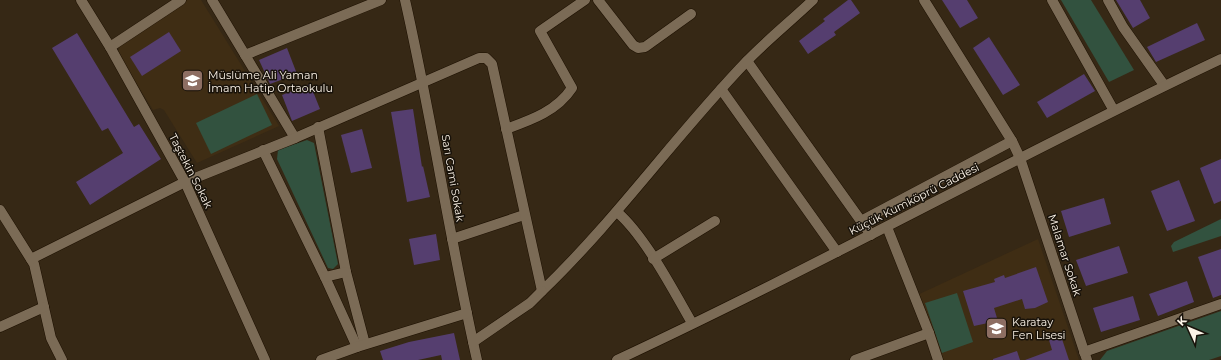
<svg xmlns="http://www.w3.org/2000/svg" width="1221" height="360" viewBox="0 0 1221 360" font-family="Montserrat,sans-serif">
<rect width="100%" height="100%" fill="#362815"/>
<g fill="#3f2d14">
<polygon points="187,0 201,0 279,126 197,163 164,110 160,108 153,110 118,54 120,44"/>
<polygon points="1038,239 1079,360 937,360 913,297"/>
</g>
<g fill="#32523f">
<polygon points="1061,0 1091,0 1134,70 1109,82"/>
<polygon points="257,94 272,125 211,154 196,123"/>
<polygon points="307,140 314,143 338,264 333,269 328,268 277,159 278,150"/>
<polygon points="1221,219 1221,236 1173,252 1171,246 1174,242"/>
<polygon points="957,293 973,342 942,353 925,303"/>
<polygon points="1221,311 1221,356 1209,360 1100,360 1107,351"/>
</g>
<g fill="#553e6f">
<polygon points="848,0 851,0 860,13 834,32 836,35 808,54 799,41 825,21 823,19"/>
<polygon points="942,0 967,0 978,18 960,28"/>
<polygon points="1116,0 1140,0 1150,18 1133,28"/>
<polygon points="1197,23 1205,40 1156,62 1147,47"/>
<polygon points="169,32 181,51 142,76 130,57"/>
<polygon points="77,33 134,127 139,124 161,159 90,205 76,182 123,153 108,128 102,131 52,48"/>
<polygon points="989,37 1020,85 1003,95 973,48"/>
<polygon points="287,48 297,74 270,84 259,60"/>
<polygon points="1084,74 1095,91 1047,118 1037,102"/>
<polygon points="310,84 320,109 292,121 282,95"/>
<polygon points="413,109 422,167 423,166 430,197 407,202 391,112"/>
<polygon points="362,129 372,168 351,173 341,135"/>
<polygon points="1221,159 1221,201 1214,204 1200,168"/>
<polygon points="1179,180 1195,221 1167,231 1151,191"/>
<polygon points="1104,198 1111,224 1069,237 1061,211"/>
<polygon points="436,234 440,260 414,265 409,239"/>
<polygon points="1119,246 1128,273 1086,286 1076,260"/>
<polygon points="1221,249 1221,295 1213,298 1198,257"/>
<polygon points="1036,267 1048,302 1035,308 1025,309 1022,299 994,308 997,318 988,323 974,326 963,291 995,282 994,279 1004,275 1005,278"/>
<polygon points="1187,281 1194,302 1158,316 1149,294"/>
<polygon points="1133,296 1140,320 1101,332 1093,308"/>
<polygon points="454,333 460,360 442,360 441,355 418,360 383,360 380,351 409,342"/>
<polygon points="1061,336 1069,360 1025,360 1052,350 1049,340"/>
<polygon points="1017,351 1020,360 993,360 993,359"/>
</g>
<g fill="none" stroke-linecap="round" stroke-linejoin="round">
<defs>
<g id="minor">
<polyline points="81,0 110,47 185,182 265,360"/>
<polyline points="212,0 295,138"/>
<path d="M405,0C432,119 450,241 477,360"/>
<polyline points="598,0 633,45 638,48 645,47 691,14"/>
<polyline points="924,0 1012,141 1020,158 1087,360"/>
<polyline points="1052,0 1113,109"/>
<polyline points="1108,0 1123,27 1164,85"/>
<polyline points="110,47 181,0"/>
<polyline points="245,55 381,0"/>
<polyline points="747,61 871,235"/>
<polyline points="721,89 837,252"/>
<polyline points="318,127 346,272 365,344"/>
<path d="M506,129C531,120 557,111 572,88L540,31L585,0"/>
<polyline points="263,150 325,277 357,347"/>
<polyline points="0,210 34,264 51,338 62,360"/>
<path d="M617,212C645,236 673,290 692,323"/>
<polyline points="861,221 1012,141"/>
<polyline points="887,227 929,333 938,360"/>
<polyline points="452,239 524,215"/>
<path d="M31,259L185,182L295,138L479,58H486L492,64L542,291C616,220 675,136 746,62C767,40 791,21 813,0"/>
<polyline points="653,259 715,221"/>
<polyline points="325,277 346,272"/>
<polyline points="0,327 44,307"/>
<polyline points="473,342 530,303 542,291"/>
<polyline points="1084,352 1221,304"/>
<polyline points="321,360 357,347 467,313"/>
<path d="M617,360C821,265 1017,155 1221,59"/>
<polyline points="855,360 929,333"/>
</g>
</defs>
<use href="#minor" stroke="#1d1001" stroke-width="11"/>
<use href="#minor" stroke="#7b6b56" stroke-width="10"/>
</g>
<defs>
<symbol id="school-square" viewBox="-11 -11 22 22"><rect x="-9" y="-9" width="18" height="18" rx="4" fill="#8d6e63" stroke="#18120a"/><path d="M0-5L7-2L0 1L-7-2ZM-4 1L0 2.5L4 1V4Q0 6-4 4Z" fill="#fff"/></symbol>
</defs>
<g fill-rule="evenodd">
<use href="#school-square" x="180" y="68" width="25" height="25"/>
<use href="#school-square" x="984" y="316" width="25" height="25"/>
</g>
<g text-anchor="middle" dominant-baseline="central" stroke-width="3" stroke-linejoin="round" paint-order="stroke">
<g font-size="11" fill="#fcf3e7" stroke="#18120a" text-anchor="start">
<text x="208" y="75">Müslüme Ali Yaman<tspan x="208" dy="13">İmam Hatip Ortaokulu</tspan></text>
<text x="1012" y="322">Karatay<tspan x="1012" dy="13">Fen Lisesi</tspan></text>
</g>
<g font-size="11" fill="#fcf3e7" stroke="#18120a">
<text transform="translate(191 171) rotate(63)">Taştekin Sokak</text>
<text transform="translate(453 178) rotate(80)">Sarı Cami Sokak</text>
<text transform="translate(914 199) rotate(-27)">Küçük Kumköprü Caddesi</text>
<text transform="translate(1065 255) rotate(72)">Malamar Sokak</text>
</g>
</g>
<g transform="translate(1189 328) rotate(314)" stroke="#18120a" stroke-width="3" paint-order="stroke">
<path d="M0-3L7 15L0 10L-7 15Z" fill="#fcf3e7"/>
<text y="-6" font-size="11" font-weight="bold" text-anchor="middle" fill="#fcf3e7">K</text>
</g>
</svg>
